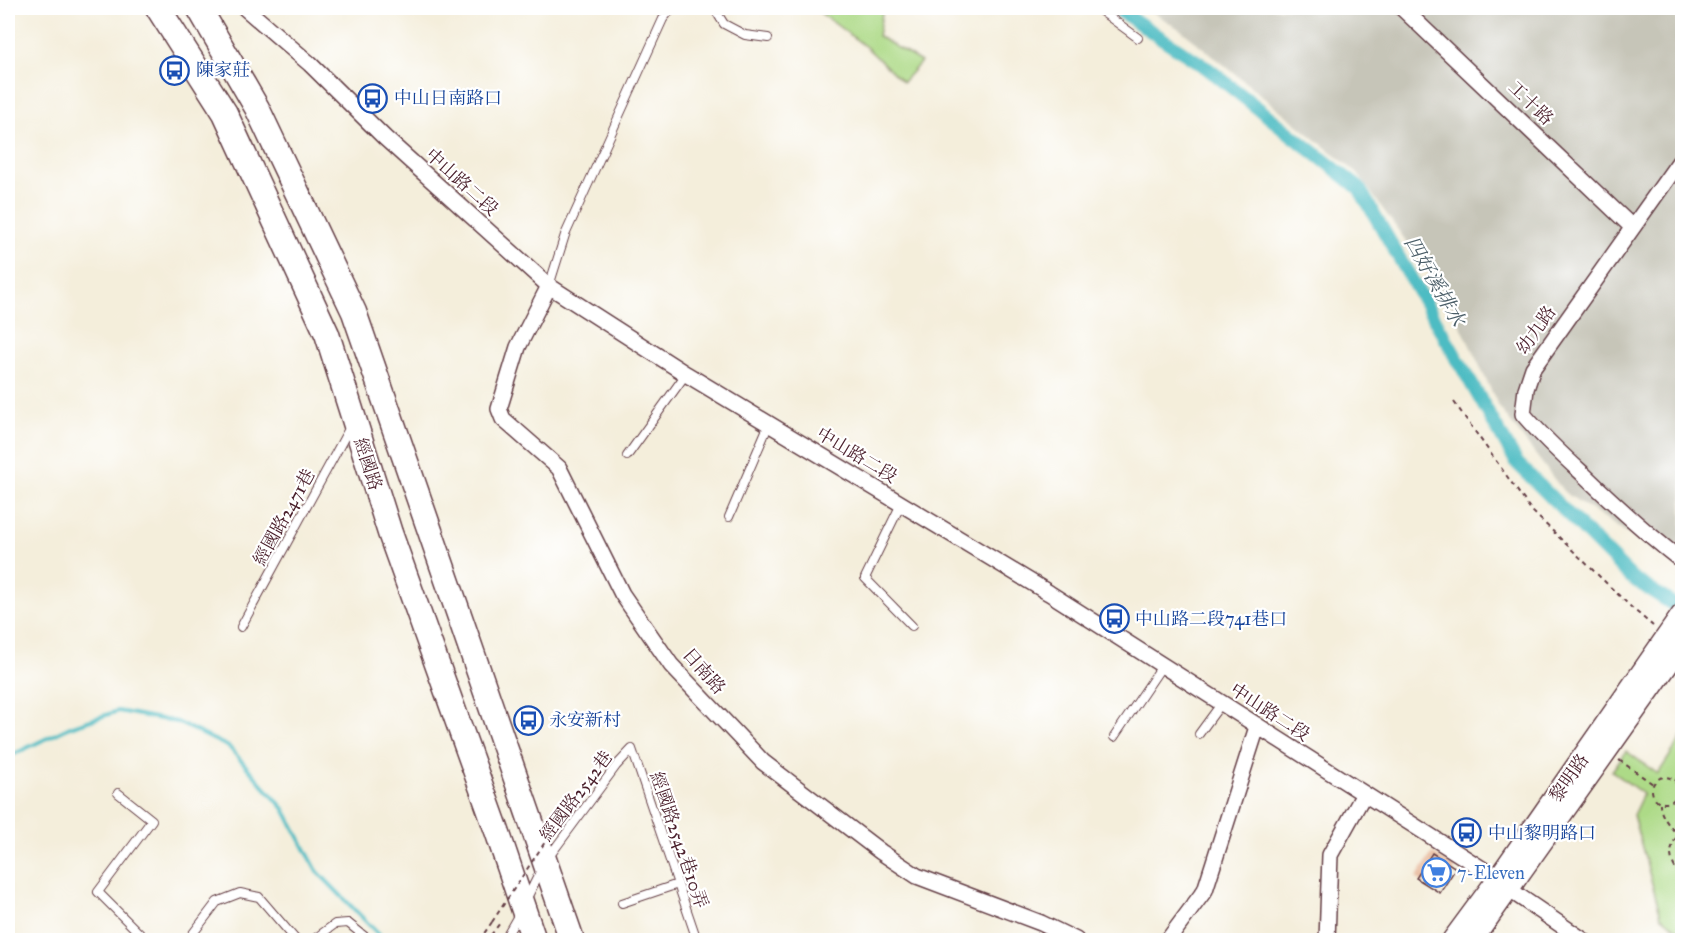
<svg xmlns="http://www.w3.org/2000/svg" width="1690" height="948" viewBox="0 0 1690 948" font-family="'IM FELL Great Primer','Noto Serif TC',serif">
<rect width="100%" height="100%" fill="#fff"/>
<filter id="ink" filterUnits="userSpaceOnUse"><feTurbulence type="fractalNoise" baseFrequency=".0167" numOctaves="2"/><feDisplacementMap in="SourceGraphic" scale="12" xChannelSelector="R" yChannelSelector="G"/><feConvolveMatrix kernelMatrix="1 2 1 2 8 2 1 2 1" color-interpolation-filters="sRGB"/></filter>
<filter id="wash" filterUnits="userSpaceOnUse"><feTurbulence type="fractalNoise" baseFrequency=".008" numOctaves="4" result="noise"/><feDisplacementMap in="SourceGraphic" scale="24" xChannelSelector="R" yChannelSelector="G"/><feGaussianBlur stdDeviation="1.35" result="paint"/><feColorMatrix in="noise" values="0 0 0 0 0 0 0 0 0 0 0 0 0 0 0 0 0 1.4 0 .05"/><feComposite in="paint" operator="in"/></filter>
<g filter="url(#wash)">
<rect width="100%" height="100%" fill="#f4eedb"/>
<polygon fill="#c6c5b8" points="1146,8 1682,8 1682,566 1681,569 1564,492 1499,407 1449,301 1357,173 1181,30"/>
<g fill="#adda87" stroke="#7c7c59" stroke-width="1.5">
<polygon points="814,8 883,8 878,36 921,62 903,82 866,47"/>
<polygon points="1682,737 1682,933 1661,916 1633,815 1643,794 1612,771 1626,751 1658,774"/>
</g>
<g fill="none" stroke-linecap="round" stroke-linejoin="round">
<polyline stroke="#4dbcc3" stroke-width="4" points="8,757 70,727 118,711 177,722 229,747 284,809 317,871 384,940"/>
<polyline stroke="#4dbcc3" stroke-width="14" points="1116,8 1207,68 1359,188 1517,463 1632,578 1682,610"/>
</g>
<g id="blocks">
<polygon fill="#e7b99c" points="1432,853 1456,868 1440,893 1416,878"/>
</g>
</g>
<g filter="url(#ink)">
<use href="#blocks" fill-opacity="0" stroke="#643e45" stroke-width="1.5"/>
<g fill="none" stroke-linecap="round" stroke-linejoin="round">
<defs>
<g id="lane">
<polyline points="714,8 724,24 745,35 768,38"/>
<polyline points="1097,8 1138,38"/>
<polyline points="549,286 565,235 663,19 672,8"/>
<polyline points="627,456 686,374"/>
<polyline points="901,504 865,578 912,626"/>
<polyline points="729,517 769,424"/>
<polyline points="241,627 350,427"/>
<polyline points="1199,734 1221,704"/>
<polyline points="1114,737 1162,666"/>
<polyline points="118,793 152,820 98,892 146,940"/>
<polyline points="548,858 616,766 632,749 697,940"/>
<polyline points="526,900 542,868"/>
<polyline points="622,903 678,884"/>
<polyline points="188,940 217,902 240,893 259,897 296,940"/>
<polyline points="313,940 335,924 348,923 369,940"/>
<polyline points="504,940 519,914"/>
</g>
<g id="street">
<polyline points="245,8 310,64 385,138 549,286 686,374 1049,593 1498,879 1510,890 1583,940"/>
<polyline points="1402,8 1632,227"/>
<path d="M1682,158L1533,368L1526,389L1523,414C1541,435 1561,454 1582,473C1614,504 1647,534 1682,561"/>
<polyline points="549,286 518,347 499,409 503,419 559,468 622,594 671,665 763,762 881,852 917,876 1041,923 1076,940"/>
<polyline points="1168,940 1205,890 1257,727"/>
<polyline points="1327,940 1330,855 1364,794"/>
</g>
<g id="secondary">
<polyline points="1453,940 1498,879 1682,615"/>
<polyline points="1472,940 1682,644"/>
</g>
<g id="primary">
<polyline points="158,8 225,113 327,334 390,533 497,831 534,940"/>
<polyline points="199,8 257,108 354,312 572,940"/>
</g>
</defs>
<use href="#lane" stroke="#643e45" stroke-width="10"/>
<use href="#street" stroke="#643e45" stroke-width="18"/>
<use href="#secondary" stroke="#643e45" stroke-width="24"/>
<use href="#primary" stroke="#643e45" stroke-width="27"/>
<g stroke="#643e45" stroke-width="2" stroke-dasharray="4.5 4.5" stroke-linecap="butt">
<polyline points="1454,402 1531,510 1632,608 1653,626"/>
<polyline points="1619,760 1653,784"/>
<circle cx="1665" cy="790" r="13"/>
<polyline points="1675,781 1682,772"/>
<polyline points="1676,797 1682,801"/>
<path d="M1660,803C1659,816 1673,830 1682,839"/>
<polyline points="555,827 571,806 573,809"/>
<path d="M1682,831C1668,844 1667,863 1682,876"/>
<polyline points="492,922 483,935 488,939 500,923"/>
</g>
<use href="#lane" stroke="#fff" stroke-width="8"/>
<use href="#street" stroke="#fff" stroke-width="15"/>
<use href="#secondary" stroke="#fff" stroke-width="21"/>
<use href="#primary" stroke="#fff" stroke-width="24"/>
<polyline stroke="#643e45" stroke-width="2" stroke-dasharray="4.5 4.5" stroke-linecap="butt" points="492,922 555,827"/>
</g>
</g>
<defs>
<symbol id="bus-ring" viewBox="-11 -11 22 22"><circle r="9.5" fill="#fff" stroke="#1a4fb4" stroke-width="1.5"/><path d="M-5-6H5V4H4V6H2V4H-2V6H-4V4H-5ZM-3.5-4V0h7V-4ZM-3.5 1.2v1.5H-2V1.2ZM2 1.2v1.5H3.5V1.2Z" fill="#1a4fb4"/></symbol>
<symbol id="supermarket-ring" viewBox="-11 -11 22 22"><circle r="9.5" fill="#fff" stroke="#3f7fe0" stroke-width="1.5"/><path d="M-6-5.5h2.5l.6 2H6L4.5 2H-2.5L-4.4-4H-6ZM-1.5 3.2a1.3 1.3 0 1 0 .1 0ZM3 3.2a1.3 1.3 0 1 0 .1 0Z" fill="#3f7fe0"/></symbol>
</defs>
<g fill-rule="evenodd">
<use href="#bus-ring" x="158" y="54" width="33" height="33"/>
<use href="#bus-ring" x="356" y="82" width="33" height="33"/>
<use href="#bus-ring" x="1098" y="602" width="33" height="33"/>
<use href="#bus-ring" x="512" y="704" width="33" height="33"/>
<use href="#bus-ring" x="1450" y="816" width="33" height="33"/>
<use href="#supermarket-ring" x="1420" y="856" width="33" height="33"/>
</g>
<g text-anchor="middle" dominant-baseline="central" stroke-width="4.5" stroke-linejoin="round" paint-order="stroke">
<g font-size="18" fill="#164399" stroke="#fff" text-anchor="start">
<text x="196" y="70">陳家莊</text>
<text x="394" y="98">中山日南路口</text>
<text x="1135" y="619">中山路二段741巷口</text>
<text x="549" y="720">永安新村</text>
<text x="1488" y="833">中山黎明路口</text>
</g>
<g font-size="18" fill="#4a1f2b" stroke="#fff">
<text transform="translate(1531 103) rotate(44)">工十路</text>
<text transform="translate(462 182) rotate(42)">中山路二段</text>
<text transform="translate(1536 330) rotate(-55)">幼九路</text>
<text transform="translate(857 455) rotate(31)">中山路二段</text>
<text transform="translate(368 464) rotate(72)">經國路</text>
<text transform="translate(284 517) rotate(-61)">經國路2471巷</text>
<text transform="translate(704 671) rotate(49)">日南路</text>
<text transform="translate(1270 712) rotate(33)">中山路二段</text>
<text transform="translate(1569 778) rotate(-55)">黎明路</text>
<text transform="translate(576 796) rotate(-53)">經國路2542巷</text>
<text transform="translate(679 840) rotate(71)">經國路2542巷10弄</text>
</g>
<g font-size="18" fill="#366cbe" stroke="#fff" text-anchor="start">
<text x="1457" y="873">7-Eleven</text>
</g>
<g font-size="20" font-style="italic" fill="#4b5e68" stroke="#fff">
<text transform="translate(1435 281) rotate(60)">四好溪排水</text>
</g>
</g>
<rect width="1690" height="948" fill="none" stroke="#fff" stroke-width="30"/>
</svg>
